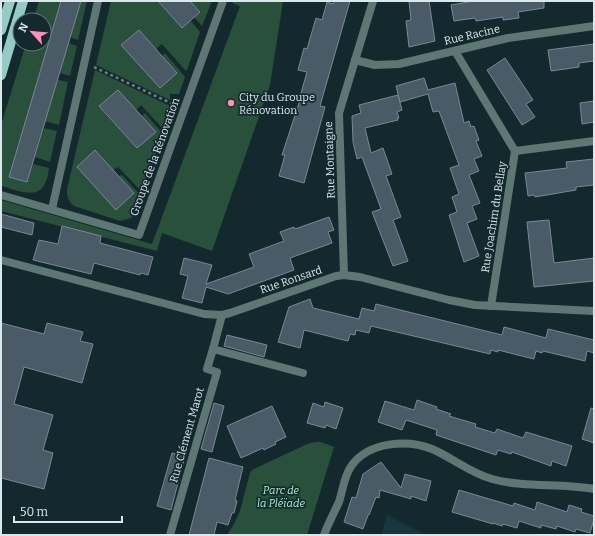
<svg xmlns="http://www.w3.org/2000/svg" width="595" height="536" viewBox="0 0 595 536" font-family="Bitter,serif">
<rect width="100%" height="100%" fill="#14292e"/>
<polygon fill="#17363d" points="387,515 427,535 381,535"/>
<g fill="#28503b">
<path d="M39,1H61L9,177L27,182L33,164L49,168C48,174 47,182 43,187C34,199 13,189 1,186V125L26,44H44V20H33Z"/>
<polygon points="81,1 87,1 78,40 70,37"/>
<polygon points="111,1 158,1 182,28 190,20 200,32 187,70 185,70 162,44 156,49 139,30 121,45 160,88 177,73 162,56 165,53 185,77 179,94 170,94 170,100 96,65"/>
<polygon points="190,1 212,1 202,26 194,17 200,11"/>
<polygon points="233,1 283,1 270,85 212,251 162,233 157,251 1,211 1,200 152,244 240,6 232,3"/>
<polygon points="68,43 77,46 70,76 60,73"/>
<path d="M95,70L170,106C171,114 172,125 164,130L141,105L136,110L118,90L99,106L137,148L155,132L142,116L145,113L163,134L143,192H142L118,167L113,170L96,150L77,167L116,209L134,193L119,176L122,175L141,196L135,214L131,218L120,221L74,206C68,201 67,197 67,189Z"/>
<polygon points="58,80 68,82 59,125 45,121"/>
<polygon points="44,128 57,131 50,162 35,157"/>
<polygon points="315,442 321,442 334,447 307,535 227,535 234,524 240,511 250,473 252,470 307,444"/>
</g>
<g fill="#4a5a67" stroke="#788896">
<polygon points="61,1 81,1 27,182 9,177"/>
<polygon points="158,1 190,1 200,12 182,28"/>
<polygon points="334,1 350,1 320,106 325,107 304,183 279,176 285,155 282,155 300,100 299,100 307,72 298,70 304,48 307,49 316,18 322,20 327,2 333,4"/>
<polygon points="409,1 429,1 435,41 409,47 406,21 411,20"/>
<polygon points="474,1 544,1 544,8 518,12 519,18 503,20 503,17 476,21 475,18 454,21 451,5"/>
<polygon points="139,30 177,73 160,88 121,45"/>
<polygon points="594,44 594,61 579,63 579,67 551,71 548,50"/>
<polygon points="505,58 533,100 526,104 535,117 522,125 487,70"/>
<polygon points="424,78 428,90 455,83 464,123 469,121 471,127 474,126 479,140 476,141 482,156 474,159 479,171 469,175 480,203 472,206 477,219 467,223 479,256 464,262 449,215 457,212 452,197 459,194 450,168 459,165 439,111 433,112 428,94 400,102 396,86"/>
<polygon points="118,90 156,132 137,148 99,106"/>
<polygon points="398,95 402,110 397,112 399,118 397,118 398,120 365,128 371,153 383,148 392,174 386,176 401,217 393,220 408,261 393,266 372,212 381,209 362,157 357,159 353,142 352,116 361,113 359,105"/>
<polygon points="594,101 594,122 582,124 580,103"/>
<polygon points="95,150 134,193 116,210 77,167"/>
<polygon points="594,159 594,185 576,187 576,190 535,197 534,195 528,196 525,173 567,168 566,162"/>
<polygon points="1,214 34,223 32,235 1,227"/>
<polygon points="329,217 334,230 328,232 332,243 290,258 294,270 228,294 206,287 202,303 182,298 188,276 180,274 184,258 212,265 206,284 254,267 249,254 284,241 280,232 294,227 295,229"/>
<polygon points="549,220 554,263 594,258 594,281 534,287 527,222"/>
<polygon points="62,226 101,236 100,243 153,257 148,275 141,273 140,275 94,263 91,274 33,260 39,240 58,244"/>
<polygon points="310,299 313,308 359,319 362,308 374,311 376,304 502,335 504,327 546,338 548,329 594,340 594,353 587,351 585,361 543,351 542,353 536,351 534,359 498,350 498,352 491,350 490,354 371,326 369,333 356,330 355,335 350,334 348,341 304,330 300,348 278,342 289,307"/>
<polygon points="1,323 44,334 47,323 83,332 80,341 93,344 82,383 24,367 14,404 53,415 43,450 53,453 44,489 1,478"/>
<polygon points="227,335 267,345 264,357 224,346"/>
<polygon points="417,400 437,407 436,409 451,414 449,416 476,424 475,427 495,433 497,429 523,438 526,432 572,446 566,466 552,461 551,466 512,452 511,454 498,450 496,455 436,435 437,430 406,420 402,430 378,422 385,401 414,410"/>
<polygon points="325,402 343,408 336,429 326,425 325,428 307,423 313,403 324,407"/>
<polygon points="214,403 224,406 212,452 201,449"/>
<polygon points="272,406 286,437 275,442 276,444 264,450 263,448 241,458 227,426"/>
<polygon points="591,408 594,409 594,443 582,439"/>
<polygon points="172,453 185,456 171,510 157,506"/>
<polygon points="209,458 243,467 235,500 237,501 234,513 232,513 228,525 217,522 214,535 189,535"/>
<polygon points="381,462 401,488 405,474 431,481 426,501 411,496 411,499 380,490 379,498 376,497 369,515 368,515 363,529 344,522 352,497 356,498 363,474"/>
<polygon points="459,490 513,506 514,503 535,510 537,502 567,512 569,505 582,509 581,512 594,516 594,519 590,533 576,529 575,532 557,526 556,529 541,525 541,528 519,521 517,528 503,524 502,526 493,523 493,524 452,512"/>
</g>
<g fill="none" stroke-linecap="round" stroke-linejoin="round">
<polyline stroke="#6b7d81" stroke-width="2.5" stroke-dasharray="3 3" stroke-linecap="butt" points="94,67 175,105"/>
<g stroke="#5e7775" stroke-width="8">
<polyline points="455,51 515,151 491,306"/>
<polyline points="355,60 375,65 399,64 508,38 594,26"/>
<polyline points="515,151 594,141"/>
<polyline points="1,195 139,235 223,1"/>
<polyline points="52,209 98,1"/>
<polyline points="1,260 204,314 222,315 230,313 336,276 344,275 360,277 449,300 475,305 594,311"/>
<polyline points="344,275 339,113 373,1"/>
<polyline points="222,315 213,349 303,373"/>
<polyline points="170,535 217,372 207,369 213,349"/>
<path d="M324,535C328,524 334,513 339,502C343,490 344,475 352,465C369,442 407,439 432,449C453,458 470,473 492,479C525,488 560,483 594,489"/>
</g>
<g stroke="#94cbc5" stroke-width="10">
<polyline points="1,30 10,1"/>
<polyline points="1,75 23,1"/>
</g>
</g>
<circle fill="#ff8eb9" stroke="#14292e" stroke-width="1.5" cx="231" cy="103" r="4"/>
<g text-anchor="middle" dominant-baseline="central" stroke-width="3.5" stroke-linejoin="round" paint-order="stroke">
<g font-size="11" fill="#dae7eb" stroke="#14292e">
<text transform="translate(472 35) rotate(-13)">Rue Racine</text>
<text transform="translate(155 157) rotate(-70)">Groupe de la Rénovation</text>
<text transform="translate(330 160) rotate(-92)">Rue Montaigne</text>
<text transform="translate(494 217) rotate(-81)">Rue Joachim du Bellay</text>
<text transform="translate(291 280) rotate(-19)">Rue Ronsard</text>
<text transform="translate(187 435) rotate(-74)">Rue Clément Marot</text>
</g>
<g font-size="11" fill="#dae7eb" stroke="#14292e" text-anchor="start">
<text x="239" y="97">City du Groupe<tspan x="239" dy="13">Rénovation</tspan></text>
</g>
<g font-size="11" font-style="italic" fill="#a5f4c9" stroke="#14292e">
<text x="281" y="490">Parc de<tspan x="281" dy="13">la Pléïade</tspan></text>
</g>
</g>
<rect width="595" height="536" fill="none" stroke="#dae7eb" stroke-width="4"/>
<g transform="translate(32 32) rotate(297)"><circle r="19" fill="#14292e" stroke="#63757a"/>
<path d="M0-3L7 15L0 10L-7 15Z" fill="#ff8eb9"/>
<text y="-6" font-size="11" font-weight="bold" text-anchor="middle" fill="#dae7eb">N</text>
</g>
<path d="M14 516v6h108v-6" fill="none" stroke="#dae7eb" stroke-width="2"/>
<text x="20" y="516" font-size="12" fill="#dae7eb" stroke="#14292e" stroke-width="3" paint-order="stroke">50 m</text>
</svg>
